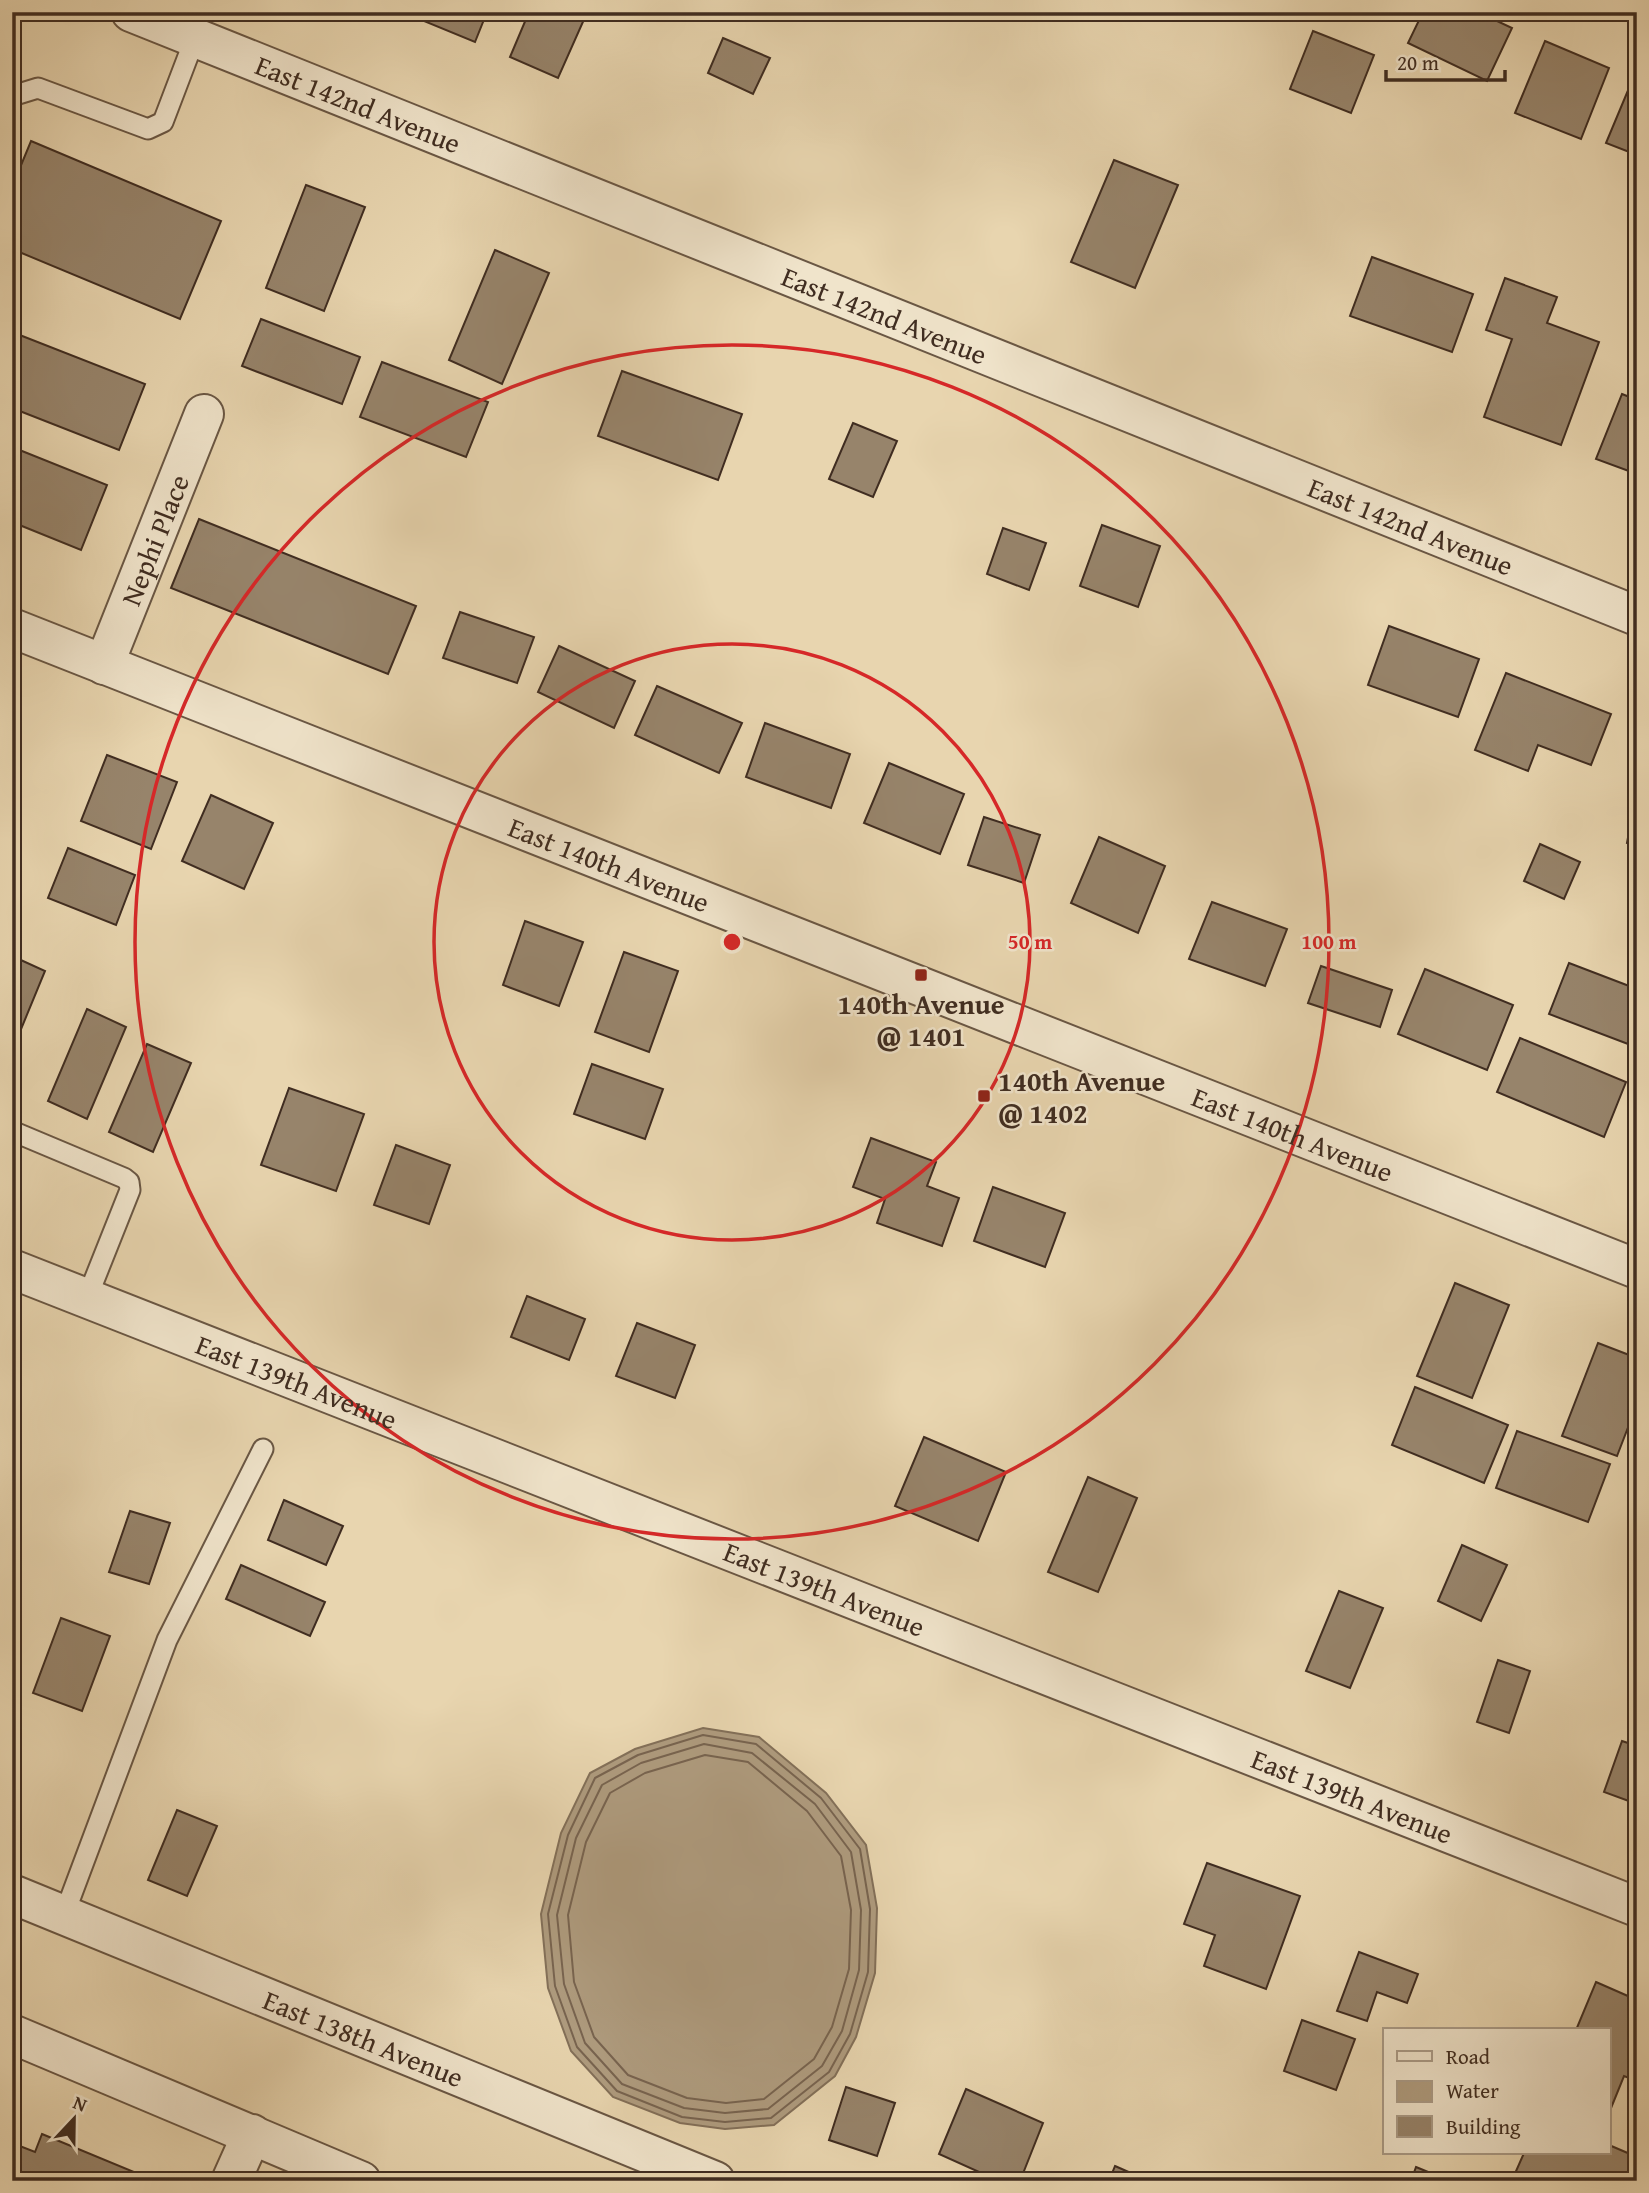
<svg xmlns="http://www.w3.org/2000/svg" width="1649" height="2193" viewBox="0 0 1649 2193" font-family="'Gentium Book Plus',serif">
<rect width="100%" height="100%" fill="#e8d5af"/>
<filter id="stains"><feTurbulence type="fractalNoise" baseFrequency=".00286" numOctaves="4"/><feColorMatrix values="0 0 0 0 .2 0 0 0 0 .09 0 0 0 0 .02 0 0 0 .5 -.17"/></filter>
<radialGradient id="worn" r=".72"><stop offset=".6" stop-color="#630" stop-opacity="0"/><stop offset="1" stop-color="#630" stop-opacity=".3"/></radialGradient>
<polygon fill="#af9c7f" stroke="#837059" stroke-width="2" points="703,1728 759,1737 826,1793 866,1845 877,1908 875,1973 856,2037 835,2076 774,2125 725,2129 680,2123 613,2097 571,2051 548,1988 541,1914 561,1833 590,1773 635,1749"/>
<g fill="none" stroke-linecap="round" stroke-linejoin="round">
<g stroke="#786450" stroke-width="2">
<polygon points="703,1735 756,1744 821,1798 860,1849 870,1909 868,1972 850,2034 829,2072 771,2118 725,2122 682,2117 617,2091 577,2047 555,1986 548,1914 568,1835 595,1778 638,1755"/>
<polygon points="704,1744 752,1753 815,1804 851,1852 861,1910 859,1970 842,2031 822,2066 768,2109 725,2113 684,2108 622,2084 585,2043 564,1984 557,1915 576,1838 602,1785 641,1763"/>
<polygon points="705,1755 748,1762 807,1811 841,1856 851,1910 849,1969 832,2027 814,2059 764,2099 726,2103 687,2098 628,2075 594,2037 574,1982 568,1915 586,1842 610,1793 645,1773"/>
</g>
</g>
<g fill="#97846b" stroke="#402d21" stroke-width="2">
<polygon points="421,12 487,12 475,42 419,19"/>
<polygon points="529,12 579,12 586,15 558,78 510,57"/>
<polygon points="1423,12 1478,12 1512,28 1487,81 1408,43"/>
<polygon points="1313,31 1374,55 1351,113 1290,89"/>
<polygon points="723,38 770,58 753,94 708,73"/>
<polygon points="1545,41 1609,68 1581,139 1515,113"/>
<polygon points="1634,76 1637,77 1637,155 1606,143"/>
<polygon points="31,141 221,221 180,319 12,249 12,187"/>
<polygon points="1114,160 1178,185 1135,288 1071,262"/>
<polygon points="306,185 365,207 324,311 266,288"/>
<polygon points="495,250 549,273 502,384 449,360"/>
<polygon points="1372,257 1473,294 1452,352 1350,316"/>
<polygon points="1505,278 1557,297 1547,323 1599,342 1561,445 1484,417 1512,339 1486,330"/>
<polygon points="261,319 360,357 342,404 242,366"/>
<polygon points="12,332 145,384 119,450 12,408"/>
<polygon points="382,362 488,402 466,457 360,417"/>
<polygon points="622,371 742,414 718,480 598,436"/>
<polygon points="1622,394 1637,400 1637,474 1596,459"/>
<polygon points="853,423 897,441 873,497 829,479"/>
<polygon points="12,447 107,485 81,550 12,522"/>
<polygon points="199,519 416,606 388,674 171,588"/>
<polygon points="1102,525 1160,546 1138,607 1080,586"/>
<polygon points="1003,528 1046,543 1029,590 987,574"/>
<polygon points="460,612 534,637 517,683 443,658"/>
<polygon points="1389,626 1479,659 1458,717 1368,685"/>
<polygon points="559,646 635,681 614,728 538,692"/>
<polygon points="1506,673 1611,714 1591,765 1538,745 1528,771 1475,750"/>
<polygon points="657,686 742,723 719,773 635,735"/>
<polygon points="765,723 850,754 831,808 746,777"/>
<polygon points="107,755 177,782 151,849 81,821"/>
<polygon points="889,763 964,794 940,854 864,823"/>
<polygon points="1637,789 1637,845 1627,843"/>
<polygon points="211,795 273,823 244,889 182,861"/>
<polygon points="984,817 1040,835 1024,883 968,865"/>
<polygon points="1099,837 1165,866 1138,933 1071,903"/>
<polygon points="1540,844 1580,862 1564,899 1524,881"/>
<polygon points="68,848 135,875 116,925 48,898"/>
<polygon points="1212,902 1287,929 1265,986 1189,959"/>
<polygon points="525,921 583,942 559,1006 503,985"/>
<polygon points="624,952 678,971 649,1052 595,1032"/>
<polygon points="12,956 45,971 12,1051"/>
<polygon points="1569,963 1637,989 1636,1047 1549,1014"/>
<polygon points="1321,966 1392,990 1380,1027 1308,1003"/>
<polygon points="1425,969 1513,1005 1487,1070 1398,1034"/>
<polygon points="87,1009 126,1027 87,1119 48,1101"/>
<polygon points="1520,1038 1626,1082 1604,1137 1497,1092"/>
<polygon points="147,1044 191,1063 153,1152 109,1132"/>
<polygon points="592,1064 663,1089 645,1139 574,1114"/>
<polygon points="289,1088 364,1114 336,1191 261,1165"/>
<polygon points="871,1138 936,1162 927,1186 959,1198 942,1246 877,1223 885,1199 853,1187"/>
<polygon points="396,1145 450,1165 429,1224 374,1205"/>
<polygon points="993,1187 1065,1213 1045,1267 974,1241"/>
<polygon points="1455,1283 1509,1305 1472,1398 1417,1376"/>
<polygon points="527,1296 585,1319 569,1360 511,1337"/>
<polygon points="637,1323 695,1345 675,1398 616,1376"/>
<polygon points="1598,1343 1637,1358 1637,1404 1617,1456 1562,1436"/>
<polygon points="1415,1387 1508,1425 1484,1483 1392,1445"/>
<polygon points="1517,1431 1610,1464 1588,1522 1496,1488"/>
<polygon points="924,1437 1006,1472 978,1541 895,1506"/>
<polygon points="1088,1477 1137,1498 1098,1592 1048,1572"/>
<polygon points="284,1500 343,1526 326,1565 268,1540"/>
<polygon points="130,1511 170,1523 149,1584 109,1572"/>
<polygon points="1462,1545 1507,1565 1481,1621 1438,1601"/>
<polygon points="241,1565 325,1602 310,1636 226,1599"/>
<polygon points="1339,1591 1383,1608 1350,1688 1306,1671"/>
<polygon points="61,1618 110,1636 82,1711 33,1693"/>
<polygon points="1498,1660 1530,1671 1509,1733 1477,1722"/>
<polygon points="1622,1741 1637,1746 1637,1804 1604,1792"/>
<polygon points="177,1810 217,1826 187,1896 148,1880"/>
<polygon points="1207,1863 1300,1896 1266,1989 1204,1966 1215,1935 1184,1924"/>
<polygon points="1359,1952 1418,1974 1407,2003 1377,1992 1367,2021 1337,2011"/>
<polygon points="1596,1982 1637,2000 1637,2081 1624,2076 1609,2113 1609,2030 1576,2030"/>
<polygon points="1302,2020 1355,2039 1336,2090 1284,2071"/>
<polygon points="846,2087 895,2103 877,2156 829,2140"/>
<polygon points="966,2089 1043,2123 1020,2181 999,2181 939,2154"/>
<polygon points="42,2134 134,2172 130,2181 12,2181 12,2143 35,2152"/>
<polygon points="1609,2145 1637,2157 1635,2181 1519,2181 1513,2178 1524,2153 1609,2153"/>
<polygon points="1115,2166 1149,2181 1109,2181"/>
<polygon points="1416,2167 1450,2181 1411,2181"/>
</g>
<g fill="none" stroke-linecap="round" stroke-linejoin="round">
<defs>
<g id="service">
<polyline points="12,96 38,88 148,129 163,122 195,38"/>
<polyline points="12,1131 124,1178 129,1182 130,1190 87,1298"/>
<polyline points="64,1915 167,1640 263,1449"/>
</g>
<g id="minor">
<path id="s1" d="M131,12L1637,616"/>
<path id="s2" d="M12,628L1637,1269"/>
<path id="s3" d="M104,665L204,414"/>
<path id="s4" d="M12,1269L1637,1907"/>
<path id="s5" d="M12,1894L715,2181"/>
<polyline points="12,2034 361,2181"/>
<polyline points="231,2181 252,2134"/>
</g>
</defs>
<use href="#service" stroke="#6a5744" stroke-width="23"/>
<use href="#minor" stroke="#6a5744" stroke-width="42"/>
<use href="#service" stroke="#f0e4cb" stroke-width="19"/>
<use href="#minor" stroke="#f0e4cb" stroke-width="38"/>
</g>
<g fill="none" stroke="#d62828" stroke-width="3.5">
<circle cx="732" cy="942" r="298"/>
<circle cx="732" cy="942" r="597"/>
</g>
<g fill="#8f2418" stroke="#f0e4cb" stroke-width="2.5">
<rect x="914" y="968" width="14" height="14" rx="3.5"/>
<rect x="977" y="1089" width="14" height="14" rx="3.5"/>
</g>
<g text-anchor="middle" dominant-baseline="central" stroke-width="5" stroke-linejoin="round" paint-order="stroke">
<g font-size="28" fill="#402d21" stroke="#f0e4cb">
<text stroke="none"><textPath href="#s1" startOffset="245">East 142nd Avenue</textPath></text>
<text stroke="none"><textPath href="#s1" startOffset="812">East 142nd Avenue</textPath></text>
<text stroke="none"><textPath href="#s1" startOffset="1379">East 142nd Avenue</textPath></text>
<text stroke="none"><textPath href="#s3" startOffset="135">Nephi Place</textPath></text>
<text stroke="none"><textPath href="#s2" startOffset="642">East 140th Avenue</textPath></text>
<text stroke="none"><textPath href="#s2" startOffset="1377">East 140th Avenue</textPath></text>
<text stroke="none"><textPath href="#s4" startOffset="306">East 139th Avenue</textPath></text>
<text stroke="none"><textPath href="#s4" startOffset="873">East 139th Avenue</textPath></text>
<text stroke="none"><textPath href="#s4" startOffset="1440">East 139th Avenue</textPath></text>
<text stroke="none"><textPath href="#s5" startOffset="380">East 138th Avenue</textPath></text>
</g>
<g font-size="28" font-weight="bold" fill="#402d21" stroke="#f0e4cb">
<text x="921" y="1003">140th Avenue<tspan x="921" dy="32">@ 1401</tspan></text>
<text x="998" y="1080" text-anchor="start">140th Avenue<tspan x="998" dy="32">@ 1402</tspan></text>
</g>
</g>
<circle cx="732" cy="942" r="10" fill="#d62828" stroke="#f0e4cb" stroke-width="3.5"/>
<g font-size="21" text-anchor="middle" font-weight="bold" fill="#d62828" stroke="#f0e4cb" stroke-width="5" stroke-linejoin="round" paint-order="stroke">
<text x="1030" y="949">50 m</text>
<text x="1329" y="949">100 m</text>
</g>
<rect width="1649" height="2193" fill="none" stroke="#e8d5af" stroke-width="42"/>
<rect x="14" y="14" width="1621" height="2165" fill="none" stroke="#402d21" stroke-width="3.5"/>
<rect x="21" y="21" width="1607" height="2151" fill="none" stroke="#402d21" stroke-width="2"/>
<rect x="1383" y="2028" width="228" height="126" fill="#f0e4cb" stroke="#aa9b87" stroke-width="2"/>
<rect x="1397" y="2051" width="35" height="10" fill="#f0e4cb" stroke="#aa9b87" stroke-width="2"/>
<text x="1446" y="2064" font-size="21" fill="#402d21">Road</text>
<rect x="1397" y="2081" width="35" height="21" fill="#af9c7f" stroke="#aa9b87" stroke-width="2"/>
<text x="1446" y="2098" font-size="21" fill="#402d21">Water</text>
<rect x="1397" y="2116" width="35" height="21" fill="#97846b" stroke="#aa9b87" stroke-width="2"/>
<text x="1446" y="2134" font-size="21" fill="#402d21">Building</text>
<g transform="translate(74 2119) rotate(22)" stroke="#f0e4cb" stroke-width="5" paint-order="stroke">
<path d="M0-5L12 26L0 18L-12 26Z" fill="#402d21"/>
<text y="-10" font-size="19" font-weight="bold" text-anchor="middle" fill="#402d21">N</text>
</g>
<path d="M1386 70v10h119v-10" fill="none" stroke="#402d21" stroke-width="3.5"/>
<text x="1397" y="70" font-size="21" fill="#402d21" stroke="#f0e4cb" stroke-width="5" paint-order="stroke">20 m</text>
<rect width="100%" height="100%" filter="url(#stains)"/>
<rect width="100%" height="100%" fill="url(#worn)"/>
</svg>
